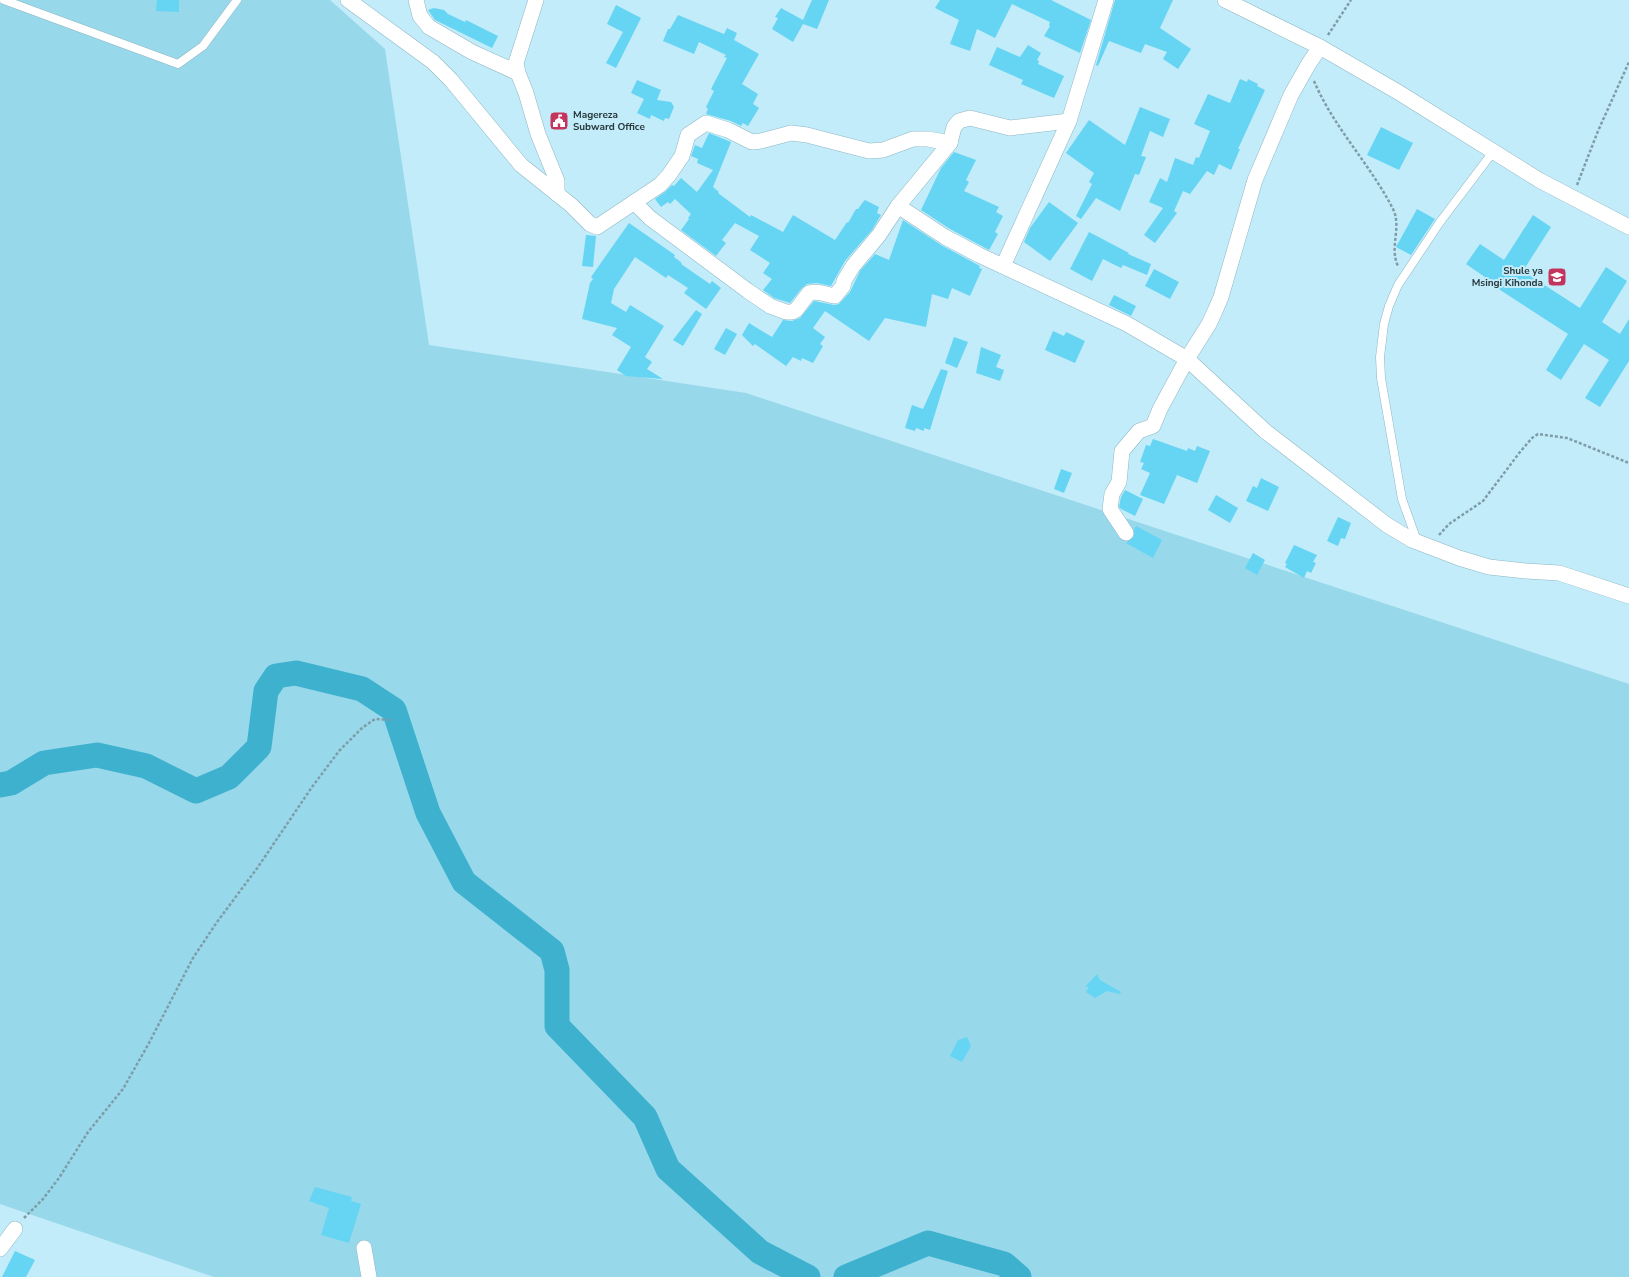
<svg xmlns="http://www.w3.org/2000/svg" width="1629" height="1277" viewBox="0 0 1629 1277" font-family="'Nunito Sans',sans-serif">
<rect width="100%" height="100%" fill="#c2ecf9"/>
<polygon fill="#97d8eb" points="0,0 330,0 385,49 429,345 746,393 1629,684 1629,1277 214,1277 0,1204"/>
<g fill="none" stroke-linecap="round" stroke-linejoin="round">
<g stroke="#3db1ce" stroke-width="25">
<polyline points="0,785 11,783 44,763 97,755 146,766 196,791 229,777 259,747 266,691 276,676 296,673 362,689 394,710 428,813 464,882 552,951 557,970 557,1026 645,1117 668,1169 760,1252 808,1277"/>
<polyline points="846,1277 928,1243 1004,1264 1019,1277"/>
</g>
</g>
<g fill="#66d4f3">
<polygon points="157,0 179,0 179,12 156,11"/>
<polygon points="812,0 829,0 817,29 803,24 793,42 772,29 778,18 775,17 781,8 803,20"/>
<polygon points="940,0 1051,0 1091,20 1080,53 1044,36 1050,26 1049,25 1050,22 1012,4 995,38 977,29 970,51 950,44 959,20 935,8"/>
<polygon points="1115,0 1173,0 1160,28 1191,49 1178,69 1163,59 1167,52 1145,44 1141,53 1109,41 1098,66 1096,65"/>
<polygon points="616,5 641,18 616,68 606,63 623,32 607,24"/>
<polygon points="434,8 444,10 448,14 465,22 466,20 498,36 492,48 435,20 428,10"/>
<polygon points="678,15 724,34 727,28 737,33 734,40 759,54 742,84 758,94 753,104 759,108 748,126 743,123 741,126 731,121 706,114 708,109 706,107 714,91 711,89 727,58 724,57 726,55 699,42 694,54 663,41 668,29 670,29"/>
<polygon points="1028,45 1041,53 1037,60 1039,61 1038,64 1064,76 1054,98 1021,84 1023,80 989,65 997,47 1020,57"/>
<polygon points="1240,79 1247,82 1248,79 1258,84 1257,86 1265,90 1238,149 1240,149 1231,170 1219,164 1214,175 1207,171 1190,194 1183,191 1174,211 1177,213 1155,243 1144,235 1163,208 1149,202 1160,178 1167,182 1175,158 1193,165 1196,157 1199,158 1210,131 1194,124 1208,94 1230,103"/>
<polygon points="637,80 661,90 657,100 671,102 674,107 669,119 665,118 664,121 651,115 650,119 637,113 644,99 631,93"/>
<polygon points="1140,107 1170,119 1163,137 1150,131 1141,156 1146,157 1139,175 1135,174 1120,211 1096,198 1081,219 1076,216 1092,184 1089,182 1094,173 1066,153 1089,120 1125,145"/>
<polygon points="1381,127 1413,143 1399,170 1367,155"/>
<polygon points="709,133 731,142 713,187 719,192 718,193 750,217 751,215 783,232 793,215 835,240 847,222 848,223 856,209 858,209 863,202 865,200 879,207 877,213 881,215 872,230 845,261 831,286 817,283 807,284 802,288 790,303 774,298 763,290 772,279 763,273 770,263 750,250 759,236 735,223 722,240 726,243 716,256 681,230 689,219 688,218 691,214 675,199 670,204 668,202 661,207 655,199 665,192 672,185 674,186 681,178 697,192 713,170 697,163 698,159 691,156 695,145 702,148"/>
<polygon points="954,152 976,160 966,180 969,182 964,191 999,207 996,212 1003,216 995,232 998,234 989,250 950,229 921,210 941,168"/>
<polygon points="1049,202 1078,223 1050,261 1024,242 1030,228"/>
<polygon points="1417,209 1435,219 1411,255 1396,247"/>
<polygon points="1533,215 1551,227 1523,271 1580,308 1606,267 1627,281 1602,322 1620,334 1629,319 1629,361 1600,407 1585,398 1609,360 1584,344 1561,380 1546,370 1568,334 1494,286 1495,284 1466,264 1480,244 1504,260"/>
<polygon points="903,220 941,245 980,266 979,268 982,269 970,296 952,288 948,299 932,294 926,327 885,318 869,341 825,311 813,328 825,337 820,344 823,346 813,363 802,358 801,361 793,357 786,366 755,344 753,346 742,335 749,323 772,337 783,320 792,321 800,318 814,301 834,305 839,304 850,292 860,271 875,254 889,260"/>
<polygon points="629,223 675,255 674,257 682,263 681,264 710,284 712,281 721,288 706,309 684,293 688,288 668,275 666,278 635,257 614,289 611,303 626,312 630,305 664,326 645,357 652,362 647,369 663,379 626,376 617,370 631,347 612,335 617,328 582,319 590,283 593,279 591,277"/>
<polygon points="1089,232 1129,253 1128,254 1151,264 1147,275 1123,265 1121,268 1103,259 1092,281 1070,269"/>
<polygon points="586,235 596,236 593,267 582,266"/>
<polygon points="1154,269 1179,282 1170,299 1145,286"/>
<polygon points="1114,295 1136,306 1131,316 1109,305"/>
<polygon points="696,310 702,314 683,346 673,340"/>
<polygon points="726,328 737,334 725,355 714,349"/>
<polygon points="1053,331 1064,336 1066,332 1085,341 1075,363 1045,350"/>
<polygon points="954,337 968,342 957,368 945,363"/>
<polygon points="981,347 1001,355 996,367 1004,370 1000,381 976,373"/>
<polygon points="941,369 948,371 930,430 924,428 924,431 916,428 915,431 905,428 912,405 923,409"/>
<polygon points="1153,439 1187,451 1188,448 1195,451 1197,446 1210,451 1197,483 1177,475 1164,504 1140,495 1150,473 1141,469 1144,463 1140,462 1146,445 1150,446"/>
<polygon points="1061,469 1072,473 1064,493 1054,489"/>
<polygon points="1261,478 1279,487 1268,511 1246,501 1253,486 1257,488"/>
<polygon points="1125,490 1143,499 1135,516 1121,509 1119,507 1121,497"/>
<polygon points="1216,495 1238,508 1230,523 1208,510"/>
<polygon points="1338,517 1351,523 1345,539 1341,538 1338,546 1327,541"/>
<polygon points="1136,526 1162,540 1153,558 1126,543 1134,537 1134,529"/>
<polygon points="1294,545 1317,555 1313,562 1316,563 1311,573 1307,571 1304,578 1285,567 1287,564 1285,563"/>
<polygon points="1253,553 1265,560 1257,575 1245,568"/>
<polygon points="1097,974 1100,980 1121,992 1120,994 1107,991 1095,998 1086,992 1089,987 1085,987"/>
<polygon points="967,1037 971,1046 962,1062 950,1056 958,1040"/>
<polygon points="315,1187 352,1197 351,1201 361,1204 349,1243 321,1235 329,1208 309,1201"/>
<polygon points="15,1251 35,1260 26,1277 2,1277"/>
</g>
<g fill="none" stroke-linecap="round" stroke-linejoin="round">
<defs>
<g id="service">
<polyline points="4,0 178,64 203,46 237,0"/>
<polyline points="1417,541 1402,499 1381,378 1380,357 1384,324 1389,306 1398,285 1440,222 1493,152"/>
</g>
<g id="minor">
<polyline points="348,0 433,62 451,80 521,165 571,205 590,224 597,227 660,185 669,175 682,156 688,135 706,123 728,130 752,142 761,141 791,133 807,135 869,151 883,150 913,139 928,139 950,143"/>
<polyline points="416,0 420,16 429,27 472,52 518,73"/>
<polyline points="536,0 516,63 518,73 526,93 538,134 557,181 557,194"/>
<polyline points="1225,0 1320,47 1398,92 1539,180 1629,227"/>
<path d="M634,202L650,218L748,291L770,306L786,312H792L796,310L809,293C819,290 826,295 835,296L843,286L844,281L853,266L879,235L898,206L950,143L954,127L959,121L970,118L1010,128L1069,121"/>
<polyline points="898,206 945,237 979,255 1127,324 1187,359 1265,431 1387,525 1412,540 1459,558 1489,567 1526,571 1559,573 1629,596"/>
<polyline points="1003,266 1069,121 1106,0"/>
<polyline points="1126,533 1110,509 1112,494 1119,482 1122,451 1139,431 1153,426 1160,409 1187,359 1209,324 1215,311 1221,297 1255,180 1291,95 1308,65 1320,47"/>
<polyline points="364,1248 369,1277"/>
<polyline points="0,1249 15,1229"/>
</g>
</defs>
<use href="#service" stroke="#8eb7c3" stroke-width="9"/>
<use href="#minor" stroke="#8eb7c3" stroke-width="16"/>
<g stroke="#7f9da7" stroke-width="2.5" stroke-dasharray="3 2" stroke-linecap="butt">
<polyline points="1328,35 1351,0"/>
<path d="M1314,81C1334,128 1370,164 1393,209C1402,227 1389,248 1398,266"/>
<polyline points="1577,185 1598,131 1629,62"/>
<polyline points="1439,535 1449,524 1483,501 1520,452 1532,438 1538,434 1567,438 1629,463"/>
<polyline points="24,1218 43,1199 59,1178 88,1132 123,1089 149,1043 193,958 217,922 258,867 312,787 339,751 362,728 375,719 392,720"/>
</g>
<use href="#service" stroke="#fff" stroke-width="8"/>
<use href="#minor" stroke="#fff" stroke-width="15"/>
</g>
<defs>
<symbol id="civic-square" viewBox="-11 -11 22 22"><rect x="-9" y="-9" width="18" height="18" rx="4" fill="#c4355d" stroke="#c2ecf9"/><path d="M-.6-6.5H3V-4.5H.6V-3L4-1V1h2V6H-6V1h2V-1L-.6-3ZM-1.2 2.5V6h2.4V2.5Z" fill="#fff"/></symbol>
<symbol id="school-square" viewBox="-11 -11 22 22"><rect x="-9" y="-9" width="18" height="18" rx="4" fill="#c4355d" stroke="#c2ecf9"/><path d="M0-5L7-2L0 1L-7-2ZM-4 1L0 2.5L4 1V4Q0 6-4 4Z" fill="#fff"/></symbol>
</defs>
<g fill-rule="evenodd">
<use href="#civic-square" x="548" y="110" width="22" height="22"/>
<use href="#school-square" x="1546" y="266" width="22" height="22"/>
</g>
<g text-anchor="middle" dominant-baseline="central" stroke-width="4" stroke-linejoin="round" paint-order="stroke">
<g font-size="10" font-weight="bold" fill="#28383d" stroke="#c2ecf9" text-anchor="start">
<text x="573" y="115">Magereza<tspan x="573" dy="12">Subward Office</tspan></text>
<text x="1543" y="271" text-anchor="end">Shule ya<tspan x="1543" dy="12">Msingi Kihonda</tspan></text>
</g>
</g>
</svg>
